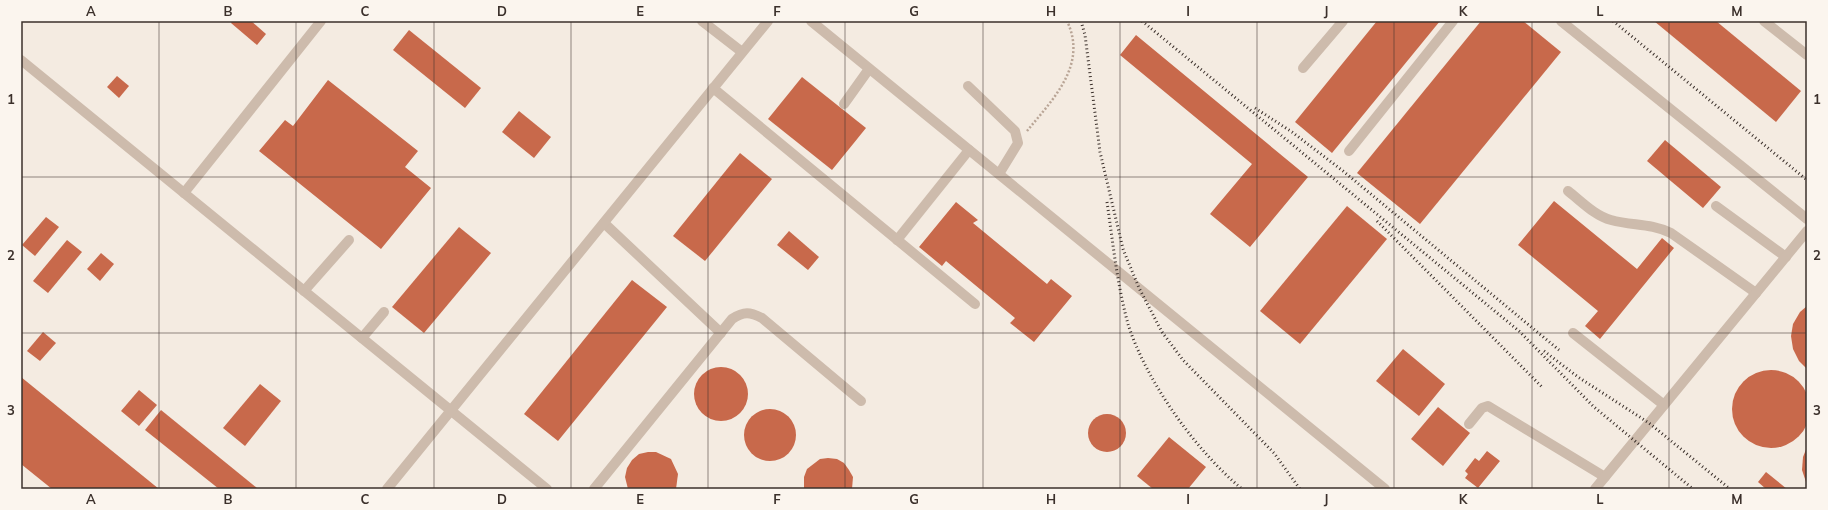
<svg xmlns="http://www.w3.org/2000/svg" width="1828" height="510" viewBox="0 0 1828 510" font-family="Mulish,sans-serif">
<rect width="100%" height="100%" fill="#f4ebe1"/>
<g fill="#c8694b">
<polygon points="232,21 251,21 266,34 257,45 231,23"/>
<polygon points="1377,21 1440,21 1332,153 1295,122"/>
<polygon points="1481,21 1523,21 1561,52 1420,224 1357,173"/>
<polygon points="1654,21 1716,21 1801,91 1776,122"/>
<polygon points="409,30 481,88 465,108 393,50"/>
<polygon points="1136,35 1308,177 1250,247 1210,214 1252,164 1120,55"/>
<polygon points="117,76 129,86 119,98 107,87"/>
<polygon points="802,77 866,128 832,170 768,119"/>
<polygon points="328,80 418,151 405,167 431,188 381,249 259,151 285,120 293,126"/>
<polygon points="519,111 551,137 534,158 502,132"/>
<polygon points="1665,140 1721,187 1703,208 1647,161"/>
<polygon points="740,153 772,179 705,261 673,236"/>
<polygon points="1554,201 1637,269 1662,238 1674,248 1600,339 1585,326 1598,311 1518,245"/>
<polygon points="956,202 978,220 973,223 1047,284 1051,279 1072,296 1034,342 1010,323 1015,318 946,261 942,266 919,247"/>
<polygon points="1347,206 1387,239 1300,344 1260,311"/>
<polygon points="46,217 59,227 35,256 22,245"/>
<polygon points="459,227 491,253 424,333 392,307"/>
<polygon points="789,231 819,257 808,270 777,245"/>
<polygon points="67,240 82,252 48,293 33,281"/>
<polygon points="101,253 114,264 100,281 87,269"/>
<polygon points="632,280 667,307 558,441 524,414"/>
<polygon points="1807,306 1807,369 1799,361 1793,349 1791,336 1793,324 1800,312"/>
<polygon points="43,332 56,343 40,361 27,351"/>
<polygon points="1403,349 1445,384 1419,416 1376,381"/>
<circle cx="721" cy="394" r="27"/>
<circle cx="1771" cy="409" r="39"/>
<polygon points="21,377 159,489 52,489 21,464"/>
<polygon points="260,384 281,401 245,446 223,428"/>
<polygon points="139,390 157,405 139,426 121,411"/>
<polygon points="1438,407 1470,433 1443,466 1411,439"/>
<circle cx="770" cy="435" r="26"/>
<polygon points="161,410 257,488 256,489 219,489 145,430"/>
<circle cx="1107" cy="433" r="19"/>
<polygon points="1169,437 1206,467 1188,489 1153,489 1137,476"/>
<polygon points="1807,447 1807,485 1802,470 1803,457"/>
<polygon points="1487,451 1500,461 1478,488 1465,478 1468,474 1465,471 1475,458 1479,461"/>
<polygon points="648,452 656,452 671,459 678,474 676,489 628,489 625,477 627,468 632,460 639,454"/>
<polygon points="828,458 837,459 844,463 849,470 853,477 852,489 804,489 804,477 807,469 820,459"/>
<polygon points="1766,472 1787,489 1766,489 1758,482"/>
</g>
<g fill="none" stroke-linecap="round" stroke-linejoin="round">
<path stroke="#b9a596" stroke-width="2.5" stroke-dasharray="2 2" stroke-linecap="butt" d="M1027,131C1053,99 1088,65 1067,21"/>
<g stroke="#cdbbac" stroke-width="10">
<polyline points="702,21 742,52"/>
<polyline points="811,21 1385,489"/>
<polyline points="1561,21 1807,219"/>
<polyline points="1764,21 1807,55"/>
<polyline points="21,60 547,489"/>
<polyline points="1303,68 1343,21"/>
<polyline points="968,86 1015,131 1018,143 999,174"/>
<polyline points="713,88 975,304"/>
<polyline points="844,104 869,69"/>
<polyline points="1349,151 1453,21"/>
<path d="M1568,191C1581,201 1595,216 1611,220C1633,226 1650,223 1671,233L1756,293"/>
<polyline points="184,193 321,21"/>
<polyline points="1716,206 1786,257"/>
<polyline points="604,223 721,333"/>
<polyline points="897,240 969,150"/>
<polyline points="304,291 349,240"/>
<polyline points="1573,333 1664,405"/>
<polyline points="362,338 384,312"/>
<polyline points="1469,424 1482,408 1488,406 1605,477"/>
<polyline points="387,489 768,21"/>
<path d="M594,489L732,319C744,311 750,312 762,318L861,401"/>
<polyline points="1595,489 1807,231"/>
</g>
<g stroke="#3b302b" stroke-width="3" stroke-dasharray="1 3" stroke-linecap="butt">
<polyline points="1081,21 1085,35 1100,152 1123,249 1139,288 1162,332 1183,360 1274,453 1300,489"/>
<polyline points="1142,21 1519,331 1594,407 1693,489"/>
<polyline points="1613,21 1807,180"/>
<polyline points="1255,108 1292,132 1343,171 1559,350"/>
<path d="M1107,202C1113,243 1117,284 1128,324C1146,381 1196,451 1242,489"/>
<polyline points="1377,221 1543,388"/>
<polyline points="1544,351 1578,377 1649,423 1730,489"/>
</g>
</g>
<path fill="none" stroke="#3b302b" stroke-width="1" stroke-opacity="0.55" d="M159,21V489M296,21V489M434,21V489M571,21V489M708,21V489M845,21V489M983,21V489M1120,21V489M1257,21V489M1394,21V489M1532,21V489M1669,21V489M21,177H1807M21,333H1807"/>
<rect width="1828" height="510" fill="none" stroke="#fbf5ee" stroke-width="44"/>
<rect x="22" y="22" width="1784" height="466" fill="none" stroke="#3b302b" stroke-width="1.5"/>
<g font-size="13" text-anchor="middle" font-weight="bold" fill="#3b302b">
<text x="91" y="16">A</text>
<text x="228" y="16">B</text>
<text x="365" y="16">C</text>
<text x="502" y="16">D</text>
<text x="640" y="16">E</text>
<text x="777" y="16">F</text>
<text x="914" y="16">G</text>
<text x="1051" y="16">H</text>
<text x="1188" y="16">I</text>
<text x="1326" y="16">J</text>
<text x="1463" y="16">K</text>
<text x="1600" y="16">L</text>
<text x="1737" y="16">M</text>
<text x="11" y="104">1</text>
<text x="1817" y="104">1</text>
<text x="11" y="260">2</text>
<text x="1817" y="260">2</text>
<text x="11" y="415">3</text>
<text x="1817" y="415">3</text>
<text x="91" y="504">A</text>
<text x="228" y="504">B</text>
<text x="365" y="504">C</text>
<text x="502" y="504">D</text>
<text x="640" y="504">E</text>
<text x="777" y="504">F</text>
<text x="914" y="504">G</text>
<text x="1051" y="504">H</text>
<text x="1188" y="504">I</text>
<text x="1326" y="504">J</text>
<text x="1463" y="504">K</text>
<text x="1600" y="504">L</text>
<text x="1737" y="504">M</text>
</g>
</svg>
